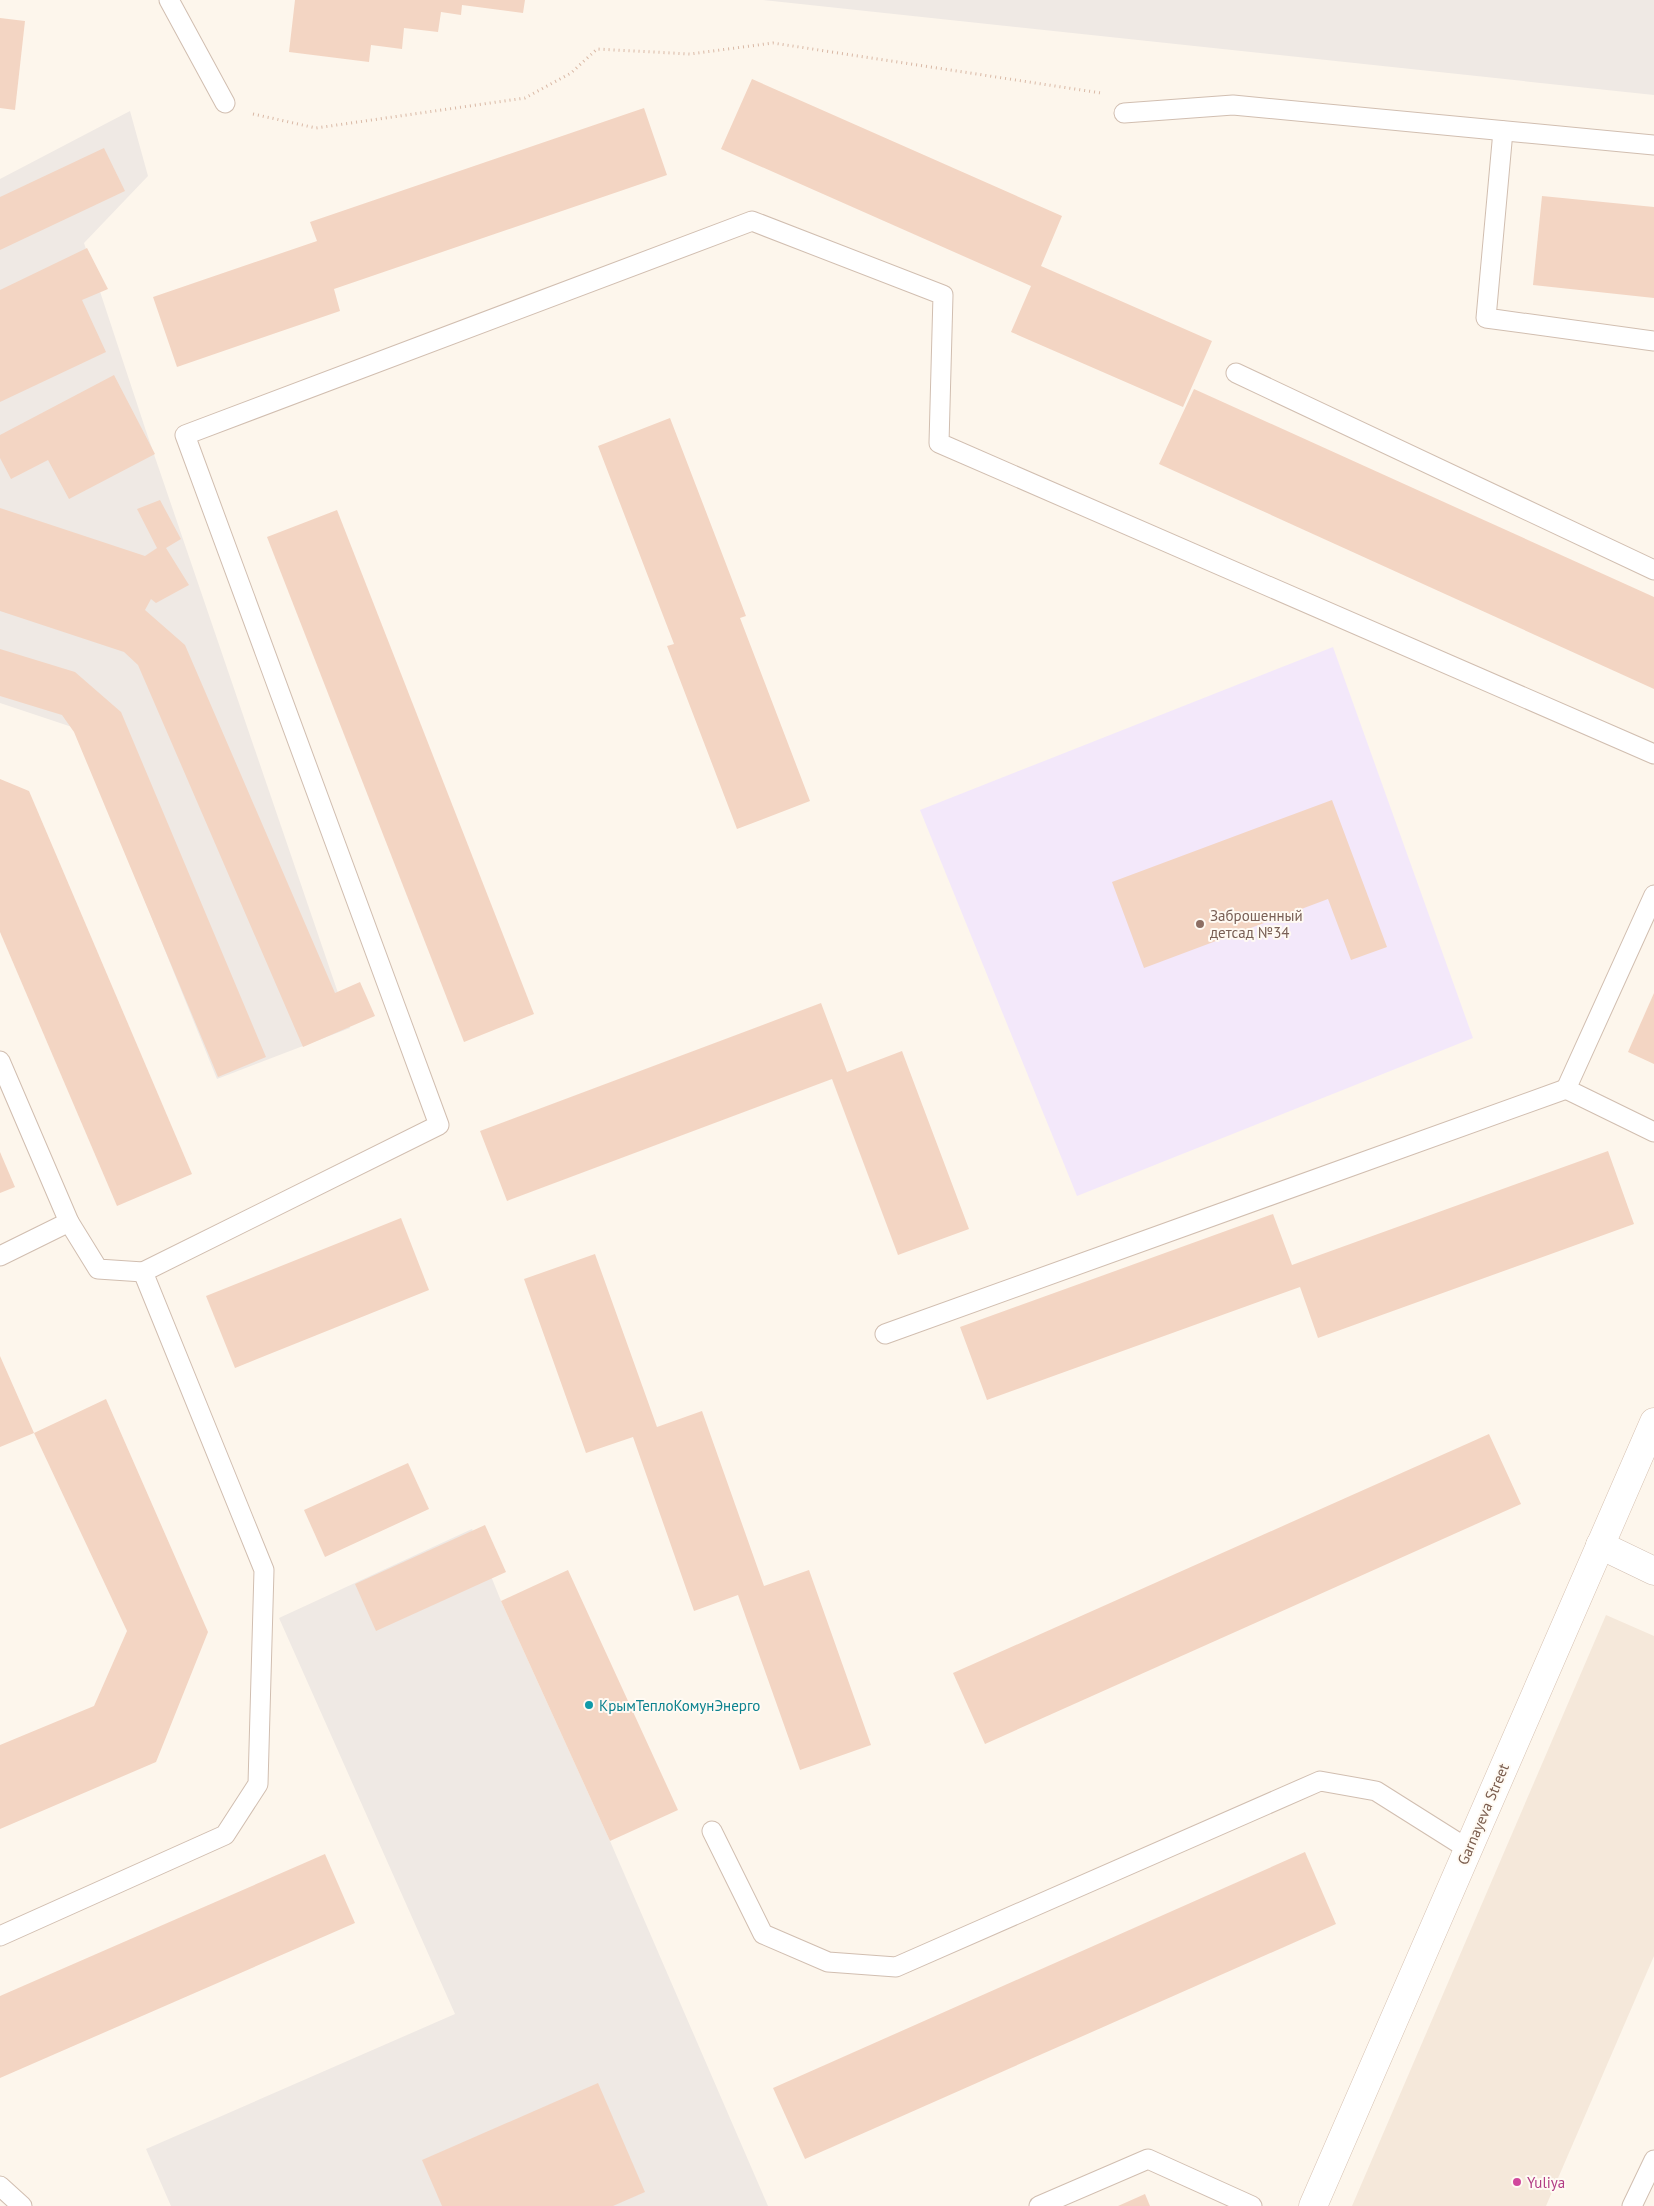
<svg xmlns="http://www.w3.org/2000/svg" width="1654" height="2206" viewBox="0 0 1654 2206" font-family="'PT Sans',sans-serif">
<rect width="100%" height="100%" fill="#fdf6ec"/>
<polygon fill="#f5e8da" points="1606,1615 1654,1636 1654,1956 1546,2206 1352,2206"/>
<g fill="#efe9e4">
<polygon points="763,0 1654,0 1654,95"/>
<polygon points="130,111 148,176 84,243 145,428 350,1028 217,1079 75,728 0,703 0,179"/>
<polygon points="472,1529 501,1601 610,1841 768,2206 171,2206 146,2149 455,2014 279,1618"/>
</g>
<polygon fill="#f3e8fa" points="1333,647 1473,1038 1077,1196 920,810"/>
<g fill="#f3d5c3">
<polygon points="295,0 525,0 523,13 462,5 461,15 441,12 438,32 404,28 402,49 371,45 369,62 289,52"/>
<polygon points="0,18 25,21 15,110 0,108"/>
<polygon points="752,79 1062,216 1041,266 1212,341 1183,407 1011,332 1031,286 721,149"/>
<polygon points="644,108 667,175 334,289 340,311 177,367 153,297 317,241 310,222"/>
<polygon points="104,148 125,191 0,250 0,197"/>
<polygon points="1542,196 1654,207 1654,298 1533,285"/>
<polygon points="87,248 108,289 82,300 106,352 0,402 0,290"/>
<polygon points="114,375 155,454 69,499 48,460 11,479 0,458 0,435"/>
<polygon points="1194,389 1654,597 1654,689 1159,464"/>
<polygon points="670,418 746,616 740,618 810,801 737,829 667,646 674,644 598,446"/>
<polygon points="160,500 181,539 166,548 189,585 156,603 151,599 145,610 185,645 335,993 360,982 375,1016 303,1047 138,665 124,652 0,611 0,508 145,556 157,548 137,509"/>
<polygon points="337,510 534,1014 464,1042 267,537"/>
<polygon points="0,649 75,672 121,712 266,1057 218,1077 74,732 62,715 0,696"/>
<polygon points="0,779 29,791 192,1174 117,1206 0,932"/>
<polygon points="1332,800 1387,947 1351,960 1328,899 1144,968 1112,882"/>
<polygon points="1654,993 1654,1064 1628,1052"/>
<polygon points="821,1003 847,1072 902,1051 969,1229 898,1255 832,1079 507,1201 480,1131"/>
<polygon points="1608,1151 1634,1224 1318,1338 1300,1287 987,1400 960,1327 1273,1214 1292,1265"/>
<polygon points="0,1152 15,1187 0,1193"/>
<polygon points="401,1218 429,1290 235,1368 206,1296"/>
<polygon points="595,1254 657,1427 702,1411 764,1586 809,1570 871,1745 800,1770 738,1595 694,1611 633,1437 586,1453 524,1279"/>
<polygon points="0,1356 34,1433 106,1399 208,1632 156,1762 0,1829 0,1745 94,1706 127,1631 34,1433 0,1447"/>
<polygon points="1489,1434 1521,1504 985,1744 953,1673"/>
<polygon points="408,1463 429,1509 325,1557 304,1510"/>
<polygon points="485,1525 506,1572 376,1631 355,1584"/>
<polygon points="568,1570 678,1810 610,1841 501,1601"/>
<polygon points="1305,1852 1336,1924 805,2159 773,2088"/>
<polygon points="325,1854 355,1923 0,2078 0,1996"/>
<polygon points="598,2083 645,2192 613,2206 442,2206 422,2160"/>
<polygon points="1145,2194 1150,2206 1118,2206"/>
</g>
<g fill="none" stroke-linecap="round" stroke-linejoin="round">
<defs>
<g id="lane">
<polyline points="169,0 225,103"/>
<polyline points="1124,113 1233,105 1654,145"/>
<polyline points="1503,131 1486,318 1654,341"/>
<polyline points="1236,373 1654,570"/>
<polyline points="1654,895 1566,1089 1654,1132"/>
<polyline points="0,1061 69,1222 98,1269 143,1272"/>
<polyline points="0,1256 69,1222"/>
<polyline points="885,1334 1566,1089"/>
<polyline points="712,1831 763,1934 828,1962 896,1967 1320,1781 1376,1791 1468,1849"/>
<polyline points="0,1936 225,1835 258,1784 264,1570 143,1272 439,1125 185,435 752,221 943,295 939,443 1654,754"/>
<polyline points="0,2186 22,2206"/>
<polyline points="1039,2206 1148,2159 1252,2206"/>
<polyline points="1632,2206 1654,2160"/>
</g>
<polyline id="street" points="1600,1545 1654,1571"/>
<polyline id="secondary" points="1313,2206 1654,1422"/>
</defs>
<use href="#lane" stroke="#d1beb0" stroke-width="21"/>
<use href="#street" stroke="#d1beb0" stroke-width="29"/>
<use href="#secondary" stroke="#d6c0b0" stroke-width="29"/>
<polyline stroke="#d9b8a5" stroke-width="3" stroke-dasharray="1 4" stroke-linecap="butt" points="253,114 316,128 525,98 571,73 597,49 690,54 773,43 1101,93"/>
<use href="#lane" stroke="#fff" stroke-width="19"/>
<use href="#street" stroke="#fff" stroke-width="28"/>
<use href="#secondary" stroke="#fff" stroke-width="28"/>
</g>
<circle fill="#8d6e63" stroke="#fffaf3" stroke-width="2" cx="1200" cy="924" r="5"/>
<circle fill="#0f9aa8" stroke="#fffaf3" stroke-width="2" cx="589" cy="1705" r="5"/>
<circle fill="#d1479c" stroke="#fffaf3" stroke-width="2" cx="1517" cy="2182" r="5"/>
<g text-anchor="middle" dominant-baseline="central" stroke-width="4" stroke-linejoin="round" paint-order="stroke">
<g font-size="15" fill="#785e54" stroke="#fffaf3" text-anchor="start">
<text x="1210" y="915">Заброшенный<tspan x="1210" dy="17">детсад №34</tspan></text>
</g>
<g font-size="15" fill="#0d838f" stroke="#fffaf3" text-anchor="start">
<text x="599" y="1705">КрымТеплоКомунЭнерго</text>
</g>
<g font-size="15" fill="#7a5c4d" stroke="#fffaf3">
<text transform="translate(1483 1814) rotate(-67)">Garnayeva Street</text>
</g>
<g font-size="15" fill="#b23c85" stroke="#fffaf3" text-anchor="start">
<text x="1527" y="2182">Yuliya</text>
</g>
</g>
</svg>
